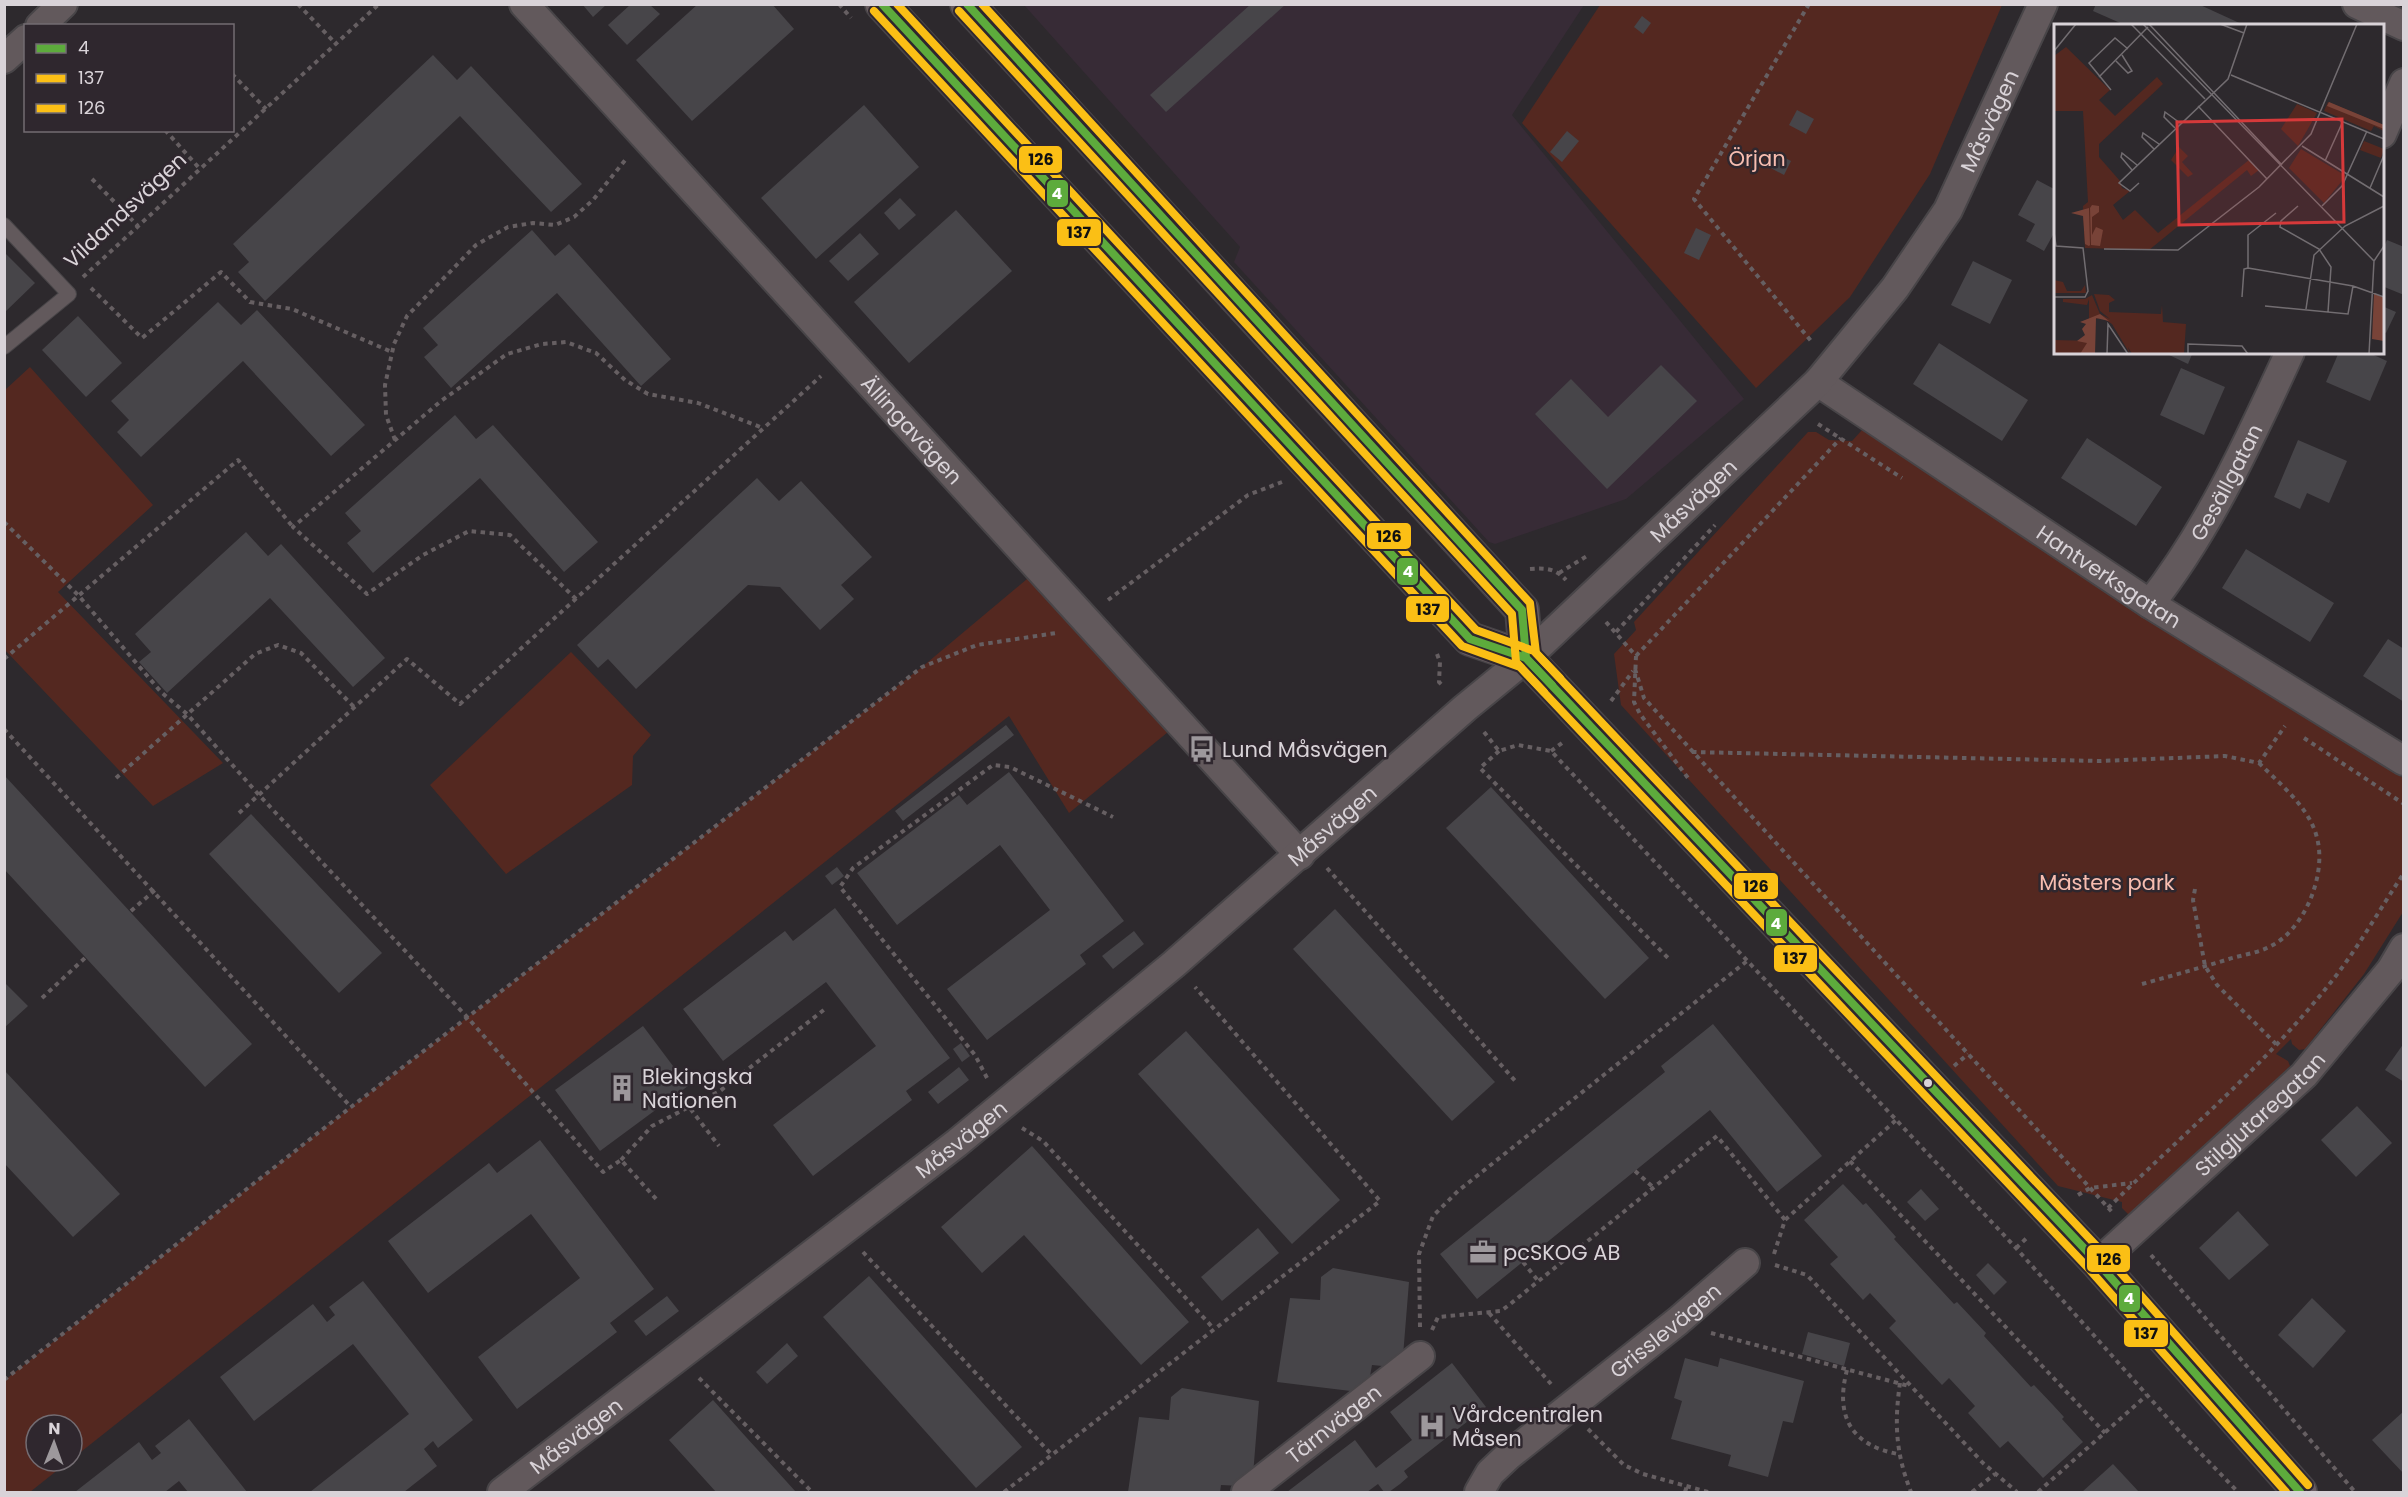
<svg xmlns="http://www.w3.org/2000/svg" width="2408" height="1497" viewBox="0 0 2408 1497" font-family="Poppins,sans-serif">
<rect width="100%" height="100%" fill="#2d292d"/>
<polygon fill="#372b36" points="1024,5 1584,5 1512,115 1744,399 1626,499 1495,544 1489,542 1234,262 1240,247"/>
<g fill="#542820">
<polygon points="1600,5 2002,5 1930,174 1850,297 1756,388 1522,123"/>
<polygon points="30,367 153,505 58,592 223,763 153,806 5,650 5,390"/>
<polygon points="1862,430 2403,778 2403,912 2364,974 2305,1049 2299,1050 2292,1044 2291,1039 2276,1054 2288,1061 2290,1066 2246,1112 2130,1216 2122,1208 2122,1202 2058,1186 1621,705 1614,654 1636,630 1634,622 1808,432 1816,432 1829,440 1852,441"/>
<polygon points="1039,569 1179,723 1069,813 1009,716 72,1459 72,1425 36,1425 36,1461 69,1461 30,1492 5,1492 5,1380 351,1107 922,667"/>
<polygon points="571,652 651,735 633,756 632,785 506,874 430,785"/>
</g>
<g fill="#474549">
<polygon points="582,4 607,4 593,17"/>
<polygon points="698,4 772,4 794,29 692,121 636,60"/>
<polygon points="1251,4 1286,4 1166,112 1150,95"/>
<polygon points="2096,4 2198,4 2246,26 2127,26 2093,11"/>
<polygon points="630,5 650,5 660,14 627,45 608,25"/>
<polygon points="1642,16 1651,23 1643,34 1634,27"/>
<polygon points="433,55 457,80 471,66 582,184 551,212 460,116 265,301 238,272 249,262 233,244"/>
<polygon points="864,105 919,167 816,259 761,198"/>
<polygon points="1797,110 1814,119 1806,134 1789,125"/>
<polygon points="1567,131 1579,141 1562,162 1550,152"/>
<polygon points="1772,151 1791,161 1784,175 1765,165"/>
<polygon points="2037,180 2056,190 2056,236 2053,235 2044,251 2026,241 2035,224 2018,215"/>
<polygon points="900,198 916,215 899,230 884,213"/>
<polygon points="956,210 1012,271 909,363 854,302"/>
<polygon points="1696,228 1711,235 1699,260 1684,253"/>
<polygon points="532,230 555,256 569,244 671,359 641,386 557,293 451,388 424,357 438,345 423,328"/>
<polygon points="860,233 879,254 848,281 829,261"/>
<polygon points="2387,240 2404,247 2404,295 2382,286 2382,251"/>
<polygon points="4,252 35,283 4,313"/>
<polygon points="1973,261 2012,280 1990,324 1951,305"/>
<polygon points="218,302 241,325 257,310 365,425 331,456 243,361 141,457 117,432 129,420 111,401"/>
<polygon points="2382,306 2396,312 2386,333 2382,331"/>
<polygon points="78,316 122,363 86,397 42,350"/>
<polygon points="1939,343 2028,400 2002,441 1913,384"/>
<polygon points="2163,352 2193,352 2188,364"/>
<polygon points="2339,352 2367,352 2387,361 2370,401 2326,382"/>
<polygon points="1661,365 1697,401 1607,489 1535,414 1571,379 1608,417"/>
<polygon points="2181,368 2225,387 2204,435 2160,415"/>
<polygon points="455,415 476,439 493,425 598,542 564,572 480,478 373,573 347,543 361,531 345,513"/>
<polygon points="2087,438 2162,487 2136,526 2061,478"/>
<polygon points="2298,440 2347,461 2329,503 2307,493 2300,509 2274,497"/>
<polygon points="757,478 779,501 801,481 872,557 841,585 854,599 820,630 780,587 748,585 636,689 608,659 598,668 577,645"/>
<polygon points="246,532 268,556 281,544 385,658 353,687 270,598 167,693 139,662 151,652 135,634"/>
<polygon points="2246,549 2334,603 2310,642 2222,588"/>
<polygon points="2388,639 2404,649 2404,702 2363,676"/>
<polygon points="1006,725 1014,735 903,821 895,811"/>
<polygon points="1009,772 1124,921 1080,955 1086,964 987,1040 947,989 1050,910 1000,845 897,925 857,873 959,795 967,805"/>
<polygon points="4,775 252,1044 205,1087 4,869"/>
<polygon points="1491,787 1649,958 1605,999 1446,828"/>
<polygon points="251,814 382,953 339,993 209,854"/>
<polygon points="837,867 844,876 832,885 825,876"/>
<polygon points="835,908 950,1058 906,1091 912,1100 813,1176 773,1125 876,1046 826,982 723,1061 683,1009 785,931 793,941"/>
<polygon points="1335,909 1495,1082 1452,1121 1293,949"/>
<polygon points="1134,931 1144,944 1113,969 1102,956"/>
<polygon points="4,982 28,1006 4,1028"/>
<polygon points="1713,1024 1822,1156 1777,1192 1710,1110 1477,1299 1440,1254 1665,1072 1661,1066"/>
<polygon points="643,1026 688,1086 600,1151 555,1090"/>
<polygon points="1186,1031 1340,1200 1292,1244 1138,1074"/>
<polygon points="961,1043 970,1056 962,1062 953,1049"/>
<polygon points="2404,1043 2404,1082 2385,1070"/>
<polygon points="959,1067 969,1080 938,1104 928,1092"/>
<polygon points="4,1070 120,1194 73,1237 4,1163"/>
<polygon points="2357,1106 2392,1143 2356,1177 2321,1140"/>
<polygon points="540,1140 654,1289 610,1323 617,1332 517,1409 478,1357 580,1278 531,1214 428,1293 388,1241 489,1163 497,1173"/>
<polygon points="1032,1146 1189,1322 1141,1365 1024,1235 982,1273 941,1227"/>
<polygon points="1843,1184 1863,1205 1866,1203 1896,1237 1894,1239 1954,1304 1957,1302 1986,1333 1984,1336 2031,1387 2034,1385 2053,1405 2064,1417 2062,1419 2083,1442 2043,1478 2008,1441 2000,1448 1968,1413 1975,1406 1949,1378 1942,1385 1889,1328 1896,1321 1870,1293 1863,1300 1830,1264 1838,1257 1804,1220"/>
<polygon points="1921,1189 1939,1209 1925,1221 1907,1202"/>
<polygon points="2238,1211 2269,1245 2229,1280 2199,1248"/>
<polygon points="1258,1228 1279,1253 1222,1301 1201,1277"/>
<polygon points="1988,1263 2007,1282 1994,1295 1976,1275"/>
<polygon points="1333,1268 1409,1282 1403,1356 1393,1367 1372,1365 1367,1393 1277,1382 1290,1298 1320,1300 1321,1277"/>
<polygon points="869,1276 1022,1447 976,1488 823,1317"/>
<polygon points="363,1281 473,1420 438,1448 433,1441 424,1449 437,1466 404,1492 310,1492 409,1414 353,1344 254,1421 220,1377 313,1304 327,1322 335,1315 329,1307"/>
<polygon points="667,1296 679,1311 646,1336 634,1321"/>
<polygon points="2312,1298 2346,1331 2313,1368 2278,1335"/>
<polygon points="1808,1332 1850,1343 1844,1366 1802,1354"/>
<polygon points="787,1343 798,1356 767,1384 756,1372"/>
<polygon points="1685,1358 1718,1367 1720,1358 1804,1381 1793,1423 1783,1421 1768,1477 1728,1466 1731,1455 1671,1439 1682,1401 1674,1398"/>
<polygon points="1452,1363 1486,1407 1404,1471 1408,1477 1400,1484 1389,1492 1384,1492 1378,1484 1367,1492 1287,1492 1355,1440 1376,1468 1412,1440 1390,1412"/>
<polygon points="1182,1388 1259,1401 1253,1475 1242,1486 1221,1485 1220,1492 1128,1492 1139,1417 1169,1420 1171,1397"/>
<polygon points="713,1400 746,1437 796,1492 716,1492 669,1440"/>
<polygon points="2404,1411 2404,1474 2372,1440"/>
<polygon points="189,1419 247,1492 188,1492 179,1481 165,1492 75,1492 139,1442 152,1460 161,1453 155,1446"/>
<polygon points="2113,1464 2139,1492 2082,1492"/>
</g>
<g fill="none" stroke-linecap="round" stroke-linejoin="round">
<defs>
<polyline id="service" points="4,225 69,294 4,347"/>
<g id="minor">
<path id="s1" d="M524,4L1300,855"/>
<polyline points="2357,4 2404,26"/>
<polyline points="40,26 63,4"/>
<polyline points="4,59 26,39"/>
<polyline points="2382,134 2404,83"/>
<path id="s2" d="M1818,382L2150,604L2404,761"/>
<path id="s3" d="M2150,604C2209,529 2250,439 2290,352"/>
<path id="s4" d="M2098,1263L2304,1075L2391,970L2404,948"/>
<path id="s5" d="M502,1492L957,1143L1174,964L1465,708L1526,658L1818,382L1895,288L1948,210L2043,4"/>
<path id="s6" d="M1246,1492L1420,1356"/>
<path id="s7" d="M1479,1492L1490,1473L1508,1456L1678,1321L1745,1263"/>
</g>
<g id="secondary">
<polyline points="882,4 1470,639 1526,658 2098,1263 2300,1492"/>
<polyline points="967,4 1522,610 1526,658"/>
</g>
</defs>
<use href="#service" stroke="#484548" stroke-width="16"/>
<use href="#minor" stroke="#484548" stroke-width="32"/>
<use href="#secondary" stroke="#484548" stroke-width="36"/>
<g stroke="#665f62" stroke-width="4" stroke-dasharray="4.5 4.5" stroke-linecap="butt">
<polyline points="298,4 336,44"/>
<polyline points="839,4 851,18"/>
<polyline points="1809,4 1694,199 1811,341"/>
<polyline points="232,74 266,109"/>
<polyline points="165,130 200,169"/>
<polyline points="92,179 138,226"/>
<polyline points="83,277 379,4"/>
<polyline points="91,288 142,338 221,272 250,302 292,309 392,352"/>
<polyline points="1818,424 1902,478"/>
<polyline points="395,440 386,415 385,385 394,344 407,316 476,245 508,227 533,223 555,225 574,217 593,200 626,159"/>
<polyline points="4,522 79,596 161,692 187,714 259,795 468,1018 603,1172 621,1160 657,1200"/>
<path d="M1530,569C1545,568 1555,568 1566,580"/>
<polyline points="1559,573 1587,556"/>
<polyline points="576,599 510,535 469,531 423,555 367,594 293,527 441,401 507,354 542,344 566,342 596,353 625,380 648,394 698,403 763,428"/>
<polyline points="1108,600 1248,495 1282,482"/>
<polyline points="1606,622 1636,656 1634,702 1640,714 1688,778"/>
<polyline points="1616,632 1715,525"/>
<polyline points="1437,654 1440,662 1439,682 1443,686"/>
<polyline points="1636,656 1841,438"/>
<polyline points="4,659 238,460 293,527"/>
<polyline points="1635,669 1644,698 2112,1212"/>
<polyline points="1611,701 1633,671"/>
<polyline points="4,729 351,1107"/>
<polyline points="1484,732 1499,751 1518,745 1551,751 2016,1248 2180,1432 2238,1492"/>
<polyline points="2304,738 2404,804"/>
<polyline points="1499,751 1480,768 1671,961"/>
<polyline points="1551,751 1562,743"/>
<polyline points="1692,752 2100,761 2225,756 2259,763 2285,726"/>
<polyline points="116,778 255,654 278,645 301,653 354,707"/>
<polyline points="239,813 407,659 460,704 821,376"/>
<polyline points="1327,868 1517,1083"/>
<polyline points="2195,889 2193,900 2205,966 2217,985 2277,1045"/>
<polyline points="131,911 155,890"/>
<path d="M2142,984C2171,976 2200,968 2229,959C2242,955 2257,953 2269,947C2304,931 2327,875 2317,838C2310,808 2280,784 2259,763"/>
<polyline points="42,998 86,957"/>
<polyline points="1954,1066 1968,1054"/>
<polyline points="987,1078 975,1055 840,887 853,868 993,765 1010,767 1113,817"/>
<polyline points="689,1107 720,1091 825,1009"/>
<polyline points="1022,1128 1043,1141 1214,1329"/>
<polyline points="621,1160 652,1126 689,1107 719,1146"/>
<polyline points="1850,1161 2105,1433"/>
<polyline points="1635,1171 1654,1188"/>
<polyline points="2078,1195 2090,1188 2132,1183"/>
<path d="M2108,1208C2182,1135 2262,1068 2327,987C2356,952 2379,910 2404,873"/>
<polyline points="2016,1248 2029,1236"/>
<polyline points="863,1252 1052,1455"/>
<polyline points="1774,1254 1785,1220 1896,1120"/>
<polyline points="2151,1255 2355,1492"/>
<polyline points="1523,1262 1539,1282"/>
<polyline points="1775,1265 1807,1275 1983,1463 2017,1492"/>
<polyline points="1489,1313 1551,1384"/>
<polyline points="1420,1327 1419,1254 1433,1216 1458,1191 1747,961"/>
<polyline points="1432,1330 1438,1317 1501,1311 1509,1305 1717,1136 1785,1220"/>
<polyline points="1711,1333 1909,1386"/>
<path d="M1847,1370C1835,1415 1850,1445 1898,1454"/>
<polyline points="699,1378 812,1492"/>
<polyline points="4,1380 351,1107 922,667 977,645 1056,633"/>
<path d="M1900,1383C1894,1424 1896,1454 1911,1492"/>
<polyline points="1588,1429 1624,1465 1643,1474 1708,1492"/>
<polyline points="1004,1492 1380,1201 1195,987"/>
<polyline points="1685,1492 1687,1486"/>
<polyline points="1972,1492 1995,1474"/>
<polyline points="2038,1492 2147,1395"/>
</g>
<use href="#service" stroke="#62595c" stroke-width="14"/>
<use href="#minor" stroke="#62595c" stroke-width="28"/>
<use href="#secondary" stroke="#675b5f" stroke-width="33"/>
<defs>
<g id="bus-1">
<polyline points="882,4 1470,639 1526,658 2098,1263 2300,1492"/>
<polyline points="967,4 1522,610 1526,658 1552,685"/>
</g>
<g id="bus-2">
<polyline points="874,11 1462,646 1520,667 2090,1270 2286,1492"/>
<polyline points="959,11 1512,614 1516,662 1544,692"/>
</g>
<g id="bus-3">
<polyline points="897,4 1476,630 1534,651 2106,1256 2308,1485"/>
<polyline points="982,4 1530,603 1536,653 1560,678"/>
</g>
</defs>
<use href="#bus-1" stroke="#2f272e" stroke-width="12"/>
<use href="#bus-2" stroke="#2f272e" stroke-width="12"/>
<use href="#bus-3" stroke="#2f272e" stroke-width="12"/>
<use href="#bus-1" stroke="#5dab3c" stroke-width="8"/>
<use href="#bus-2" stroke="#fbbf15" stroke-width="8"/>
<use href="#bus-3" stroke="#fbbf15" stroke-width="8"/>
</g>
<defs>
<symbol id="bus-bare" viewBox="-9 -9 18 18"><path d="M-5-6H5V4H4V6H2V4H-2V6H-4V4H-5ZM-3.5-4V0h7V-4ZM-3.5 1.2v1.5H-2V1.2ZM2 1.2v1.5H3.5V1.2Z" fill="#9d989c" stroke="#2f272e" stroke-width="2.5" paint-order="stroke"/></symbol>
<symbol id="building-bare" viewBox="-9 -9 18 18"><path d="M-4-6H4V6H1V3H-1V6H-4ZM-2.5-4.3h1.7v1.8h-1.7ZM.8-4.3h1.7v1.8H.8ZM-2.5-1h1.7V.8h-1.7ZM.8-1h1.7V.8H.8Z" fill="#9d989c" stroke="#2f272e" stroke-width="2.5" paint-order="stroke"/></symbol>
<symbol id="office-bare" viewBox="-9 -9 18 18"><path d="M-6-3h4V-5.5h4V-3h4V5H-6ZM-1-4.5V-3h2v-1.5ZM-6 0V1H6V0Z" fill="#9d989c" stroke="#2f272e" stroke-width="2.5" paint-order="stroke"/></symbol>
<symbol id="hospital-bare" viewBox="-9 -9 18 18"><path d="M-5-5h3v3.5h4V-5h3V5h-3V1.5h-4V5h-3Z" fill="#9d989c" stroke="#2f272e" stroke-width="2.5" paint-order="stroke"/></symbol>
</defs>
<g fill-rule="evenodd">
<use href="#bus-bare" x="1183" y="730" width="38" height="38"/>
<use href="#building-bare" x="603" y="1069" width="38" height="38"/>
<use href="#office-bare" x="1464" y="1233" width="38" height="38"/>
<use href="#hospital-bare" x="1413" y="1407" width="38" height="38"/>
</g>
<circle fill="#d9d3d8" stroke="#2f272e" stroke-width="2" cx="1928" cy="1083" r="5"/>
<g text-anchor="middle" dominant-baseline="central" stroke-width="5" stroke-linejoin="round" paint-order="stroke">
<g font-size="21" fill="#d9d3d8" stroke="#2f272e">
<text stroke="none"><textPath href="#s5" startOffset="2037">Måsvägen</textPath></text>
<text transform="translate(125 210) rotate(-43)">Vildandsvägen</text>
<text stroke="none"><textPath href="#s1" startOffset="576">Ällingavägen</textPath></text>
<text stroke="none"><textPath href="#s3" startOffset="144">Gesällgatan</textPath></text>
<text stroke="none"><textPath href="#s5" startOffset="1551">Måsvägen</textPath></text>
<text stroke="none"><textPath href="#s2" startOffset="350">Hantverksgatan</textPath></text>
<text stroke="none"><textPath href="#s5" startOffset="1065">Måsvägen</textPath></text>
<text stroke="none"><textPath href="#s4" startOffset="220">Stilgjutaregatan</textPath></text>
<text stroke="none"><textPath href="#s5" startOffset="579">Måsvägen</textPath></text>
<text stroke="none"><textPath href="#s7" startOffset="248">Grisslevägen</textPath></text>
<text stroke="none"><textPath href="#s6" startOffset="111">Tärnvägen</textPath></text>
<text stroke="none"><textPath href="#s5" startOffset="93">Måsvägen</textPath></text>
</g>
<g font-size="21" fill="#f7bdb0" stroke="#2f272e">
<text x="1757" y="158">Örjan</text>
<text x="2107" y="882">Mästers park</text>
</g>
<g font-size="21" fill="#d9d3d8" stroke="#2f272e" text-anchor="start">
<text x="1222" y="749">Lund Måsvägen</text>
<text x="642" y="1076">Blekingska<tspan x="642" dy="24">Nationen</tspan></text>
<text x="1503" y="1252">pcSKOG AB</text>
<text x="1452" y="1414">Vårdcentralen<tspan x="1452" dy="24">Måsen</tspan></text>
</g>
</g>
<g transform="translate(2054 24)">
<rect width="330" height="330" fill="#2d292d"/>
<path d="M12,23L56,66L45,76L61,92L103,53L109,60L45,120V133L66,157L68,164L76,167L59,181L69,196L81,186L104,209L195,136L205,146L197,152L193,146L95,226L31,224L29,182L34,178L29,87H0V32ZM274,78L330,101V107L320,102L317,107L270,87ZM243,80L263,89L244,122L227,105ZM310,117L330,125L327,134L306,126ZM125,123L134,132L128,138L139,150L134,153L117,136ZM247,125L292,152L270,179L235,144ZM0,256L9,258L13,267H27L31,261L32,269H0ZM40,270L55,271L61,276L55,279V288L107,290L108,281L109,298L132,300L130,330H78L74,323L76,330L58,300L47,293L35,298V275L33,281L9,278V275H31L38,271L46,290L56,295L46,287ZM0,316L41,317V330H0Z" fill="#542820"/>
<path d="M275,78L330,101V105L273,82ZM38,181L45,182V188L38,193V211L42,203L49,206L46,222L37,221L36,184ZM35,184L36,221L35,222L31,220L29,192L17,189ZM320,269L330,273V317L318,315ZM46,290L55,297L42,294L41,330H26L33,319L23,317L31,311L28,305L32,300L26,298Z" fill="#784338"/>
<path fill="none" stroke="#726d71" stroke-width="1.5" d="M77,0L151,75M89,0L320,237M95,0L228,141M166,0L190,9M0,27L22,0M62,37L74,49L78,47L68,31M177,51L330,115M45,53L94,3M57,66L35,39L61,14L74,25M144,82L213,155M121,104L110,93L111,88L126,99M248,122L330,173M100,125L88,113L89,109L105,120M271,137L289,97M78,146L67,133L68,129L83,141M85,159L76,167L65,159L174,55L193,0M316,164L330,131M244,182L227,197L226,203L265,225L277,243L274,288M268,182L288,162L313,107M0,208L2,222L29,224L34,267L31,273H0M50,225L124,226L205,163L257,110L303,0M194,244L299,262L330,273M194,244V211L222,189M188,273L190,245L194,244M211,282L294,290L299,262M252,285L260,231L291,202L330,182M53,330L54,300L74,330M134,330V320L188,322L194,330M315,330L320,237L330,222"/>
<path fill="#d6393a" fill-opacity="0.15" stroke="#d6393a" stroke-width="3" d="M288,95L290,198L125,201L123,98Z"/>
<rect width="330" height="330" fill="none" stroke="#d9d3d8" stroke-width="3"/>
</g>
<g stroke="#2f272e" stroke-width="2">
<rect x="1018" y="145" width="45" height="29" rx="6" fill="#fbbf15"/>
<rect x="1046" y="179" width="23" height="29" rx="6" fill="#5dab3c"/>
<rect x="1056" y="218" width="46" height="29" rx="6" fill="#fbbf15"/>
<rect x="1366" y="522" width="46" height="28" rx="6" fill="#fbbf15"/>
<rect x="1396" y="557" width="23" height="29" rx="6" fill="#5dab3c"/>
<rect x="1405" y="595" width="45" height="28" rx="6" fill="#fbbf15"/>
<rect x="1733" y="872" width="46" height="28" rx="6" fill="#fbbf15"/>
<rect x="1765" y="908" width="23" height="29" rx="6" fill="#5dab3c"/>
<rect x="1773" y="944" width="45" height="29" rx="6" fill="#fbbf15"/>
<rect x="2086" y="1244" width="45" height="29" rx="6" fill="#fbbf15"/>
<rect x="2118" y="1284" width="23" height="29" rx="6" fill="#5dab3c"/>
<rect x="2123" y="1319" width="46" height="29" rx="6" fill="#fbbf15"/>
</g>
<g font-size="16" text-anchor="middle" font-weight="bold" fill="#fff">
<text x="1057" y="199">4</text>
<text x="1408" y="577">4</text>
<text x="1776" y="929">4</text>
<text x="2129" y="1304">4</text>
</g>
<g font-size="16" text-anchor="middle" font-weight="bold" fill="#111">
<text x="1041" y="165">126</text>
<text x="1079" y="238">137</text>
<text x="1389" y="542">126</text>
<text x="1428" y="615">137</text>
<text x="1756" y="892">126</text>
<text x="1795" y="964">137</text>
<text x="2109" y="1265">126</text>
<text x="2146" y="1339">137</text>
</g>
<rect width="2408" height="1497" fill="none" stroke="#d9d3d8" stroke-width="12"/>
<rect x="24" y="24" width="210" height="108" fill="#2f272e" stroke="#736c72" stroke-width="1.5"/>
<rect x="36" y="44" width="30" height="9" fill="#5dab3c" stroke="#736c72" stroke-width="1.5"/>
<text x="78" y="54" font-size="18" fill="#d9d3d8">4</text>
<rect x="36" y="74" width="30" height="9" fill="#fbbf15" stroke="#736c72" stroke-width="1.5"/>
<text x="78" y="84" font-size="18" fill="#d9d3d8">137</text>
<rect x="36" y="104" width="30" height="9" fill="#fbbf15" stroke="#736c72" stroke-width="1.5"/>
<text x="78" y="114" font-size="18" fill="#d9d3d8">126</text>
<g transform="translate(54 1443) rotate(1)"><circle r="28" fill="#2f272e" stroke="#736c72" stroke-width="1.5"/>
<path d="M0-4.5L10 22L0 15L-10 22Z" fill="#9d989c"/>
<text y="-9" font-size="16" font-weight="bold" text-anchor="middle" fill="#d9d3d8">N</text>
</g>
</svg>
